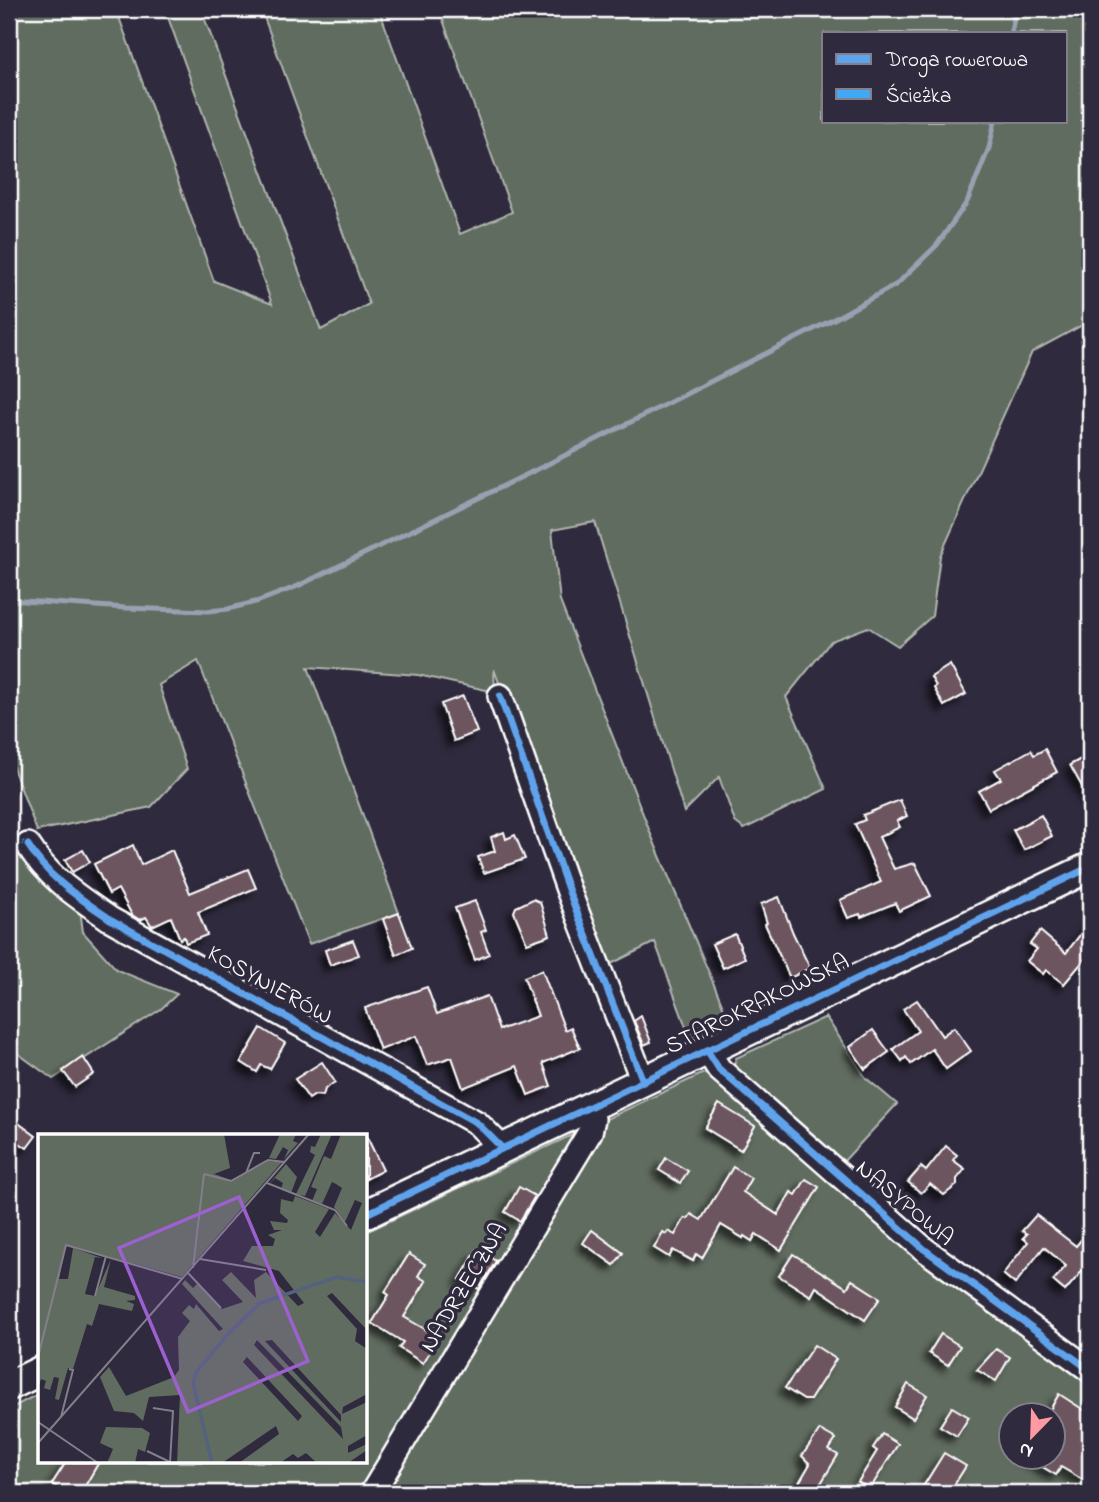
<svg xmlns="http://www.w3.org/2000/svg" width="1099" height="1502" viewBox="0 0 1099 1502" font-family="'Indie Flower',sans-serif">
<defs>
<filter id="shadow"><feDropShadow dx="-6" dy="6" stdDeviation="3.5" flood-color="#0009"/></filter>
</defs>
<rect width="100%" height="100%" fill="#2f2a3d"/>
<filter id="ink" filterUnits="userSpaceOnUse"><feTurbulence type="fractalNoise" baseFrequency=".0143" numOctaves="2"/><feDisplacementMap in="SourceGraphic" scale="14" xChannelSelector="R" yChannelSelector="G"/><feConvolveMatrix kernelMatrix="1 2 1 2 8 2 1 2 1" color-interpolation-filters="sRGB"/></filter>
<g filter="url(#ink)">
<g fill="#616c60" stroke="#b0b6b0" stroke-width="2" fill-rule="evenodd">
<path d="M9,9H116L214,281L272,304L165,9H201L321,330L369,304L261,9H379L460,234L512,212L439,9H1090V321L1032,352L940,556L932,616L898,646L868,627L831,641L786,697L826,789L744,829L735,822L719,777L684,812L595,522L552,530L560,601L652,837L728,1018L690,1038L655,942L603,968L494,669L495,692L418,675L308,667L399,913L309,944L198,661L159,685L187,769L151,807L37,831L9,757ZM824,33H1066V121H824Z"/>
<polygon points="9,833 42,853 78,894 83,932 117,970 177,994 161,1009 53,1079 9,1047"/>
<polygon points="826,1017 866,1078 897,1104 842,1163 732,1071 736,1058"/>
<path d="M704,1073L920,1259L1090,1386V1493H9V1409L40,1393V1462H366V1232ZM1012,1414H1054V1456H1012Z"/>
</g>
<g fill="none" stroke-linecap="round" stroke-linejoin="round">
<g stroke="#98a1b1" stroke-width="5">
<polyline points="1011,33 1016,9"/>
<polyline points="9,600 126,608 208,611 228,609 259,601 298,586 544,466 834,319 897,284 937,245 967,202 989,148 995,121"/>
</g>
</g>
<g fill="#6d5560" stroke="#fff" stroke-width="2" filter="url(#shadow)">
<polygon points="950,665 966,694 944,706 934,688 936,686 931,677"/>
<polygon points="463,696 477,732 454,741 441,704"/>
<polygon points="1045,749 1057,772 989,809 979,791 1001,779 995,770 1031,750 1034,755"/>
<polygon points="1090,754 1090,801 1070,765"/>
<polygon points="900,800 907,816 897,821 900,827 879,837 894,869 915,863 931,896 899,911 895,903 861,917 860,914 848,918 840,900 881,882 855,824 865,820 863,815"/>
<polygon points="1041,815 1052,836 1024,850 1013,830"/>
<polygon points="504,832 506,839 515,835 525,859 484,873 478,857 495,851 491,837"/>
<polygon points="133,845 141,865 172,850 190,893 248,869 256,888 198,912 207,935 186,943 184,937 180,939 171,917 152,926 146,917 140,920 132,915 118,889 109,894 94,864"/>
<polygon points="83,850 90,862 72,872 65,860"/>
<polygon points="779,897 793,933 810,968 790,978 765,924 767,923 761,904"/>
<polygon points="533,899 540,902 550,935 527,943 514,912 516,907"/>
<polygon points="475,901 486,930 481,932 489,954 475,960 455,908"/>
<polygon points="399,913 412,948 396,955 383,919"/>
<polygon points="1090,922 1090,953 1064,984 1046,970 1043,974 1027,961 1037,949 1030,944 1040,931 1066,953"/>
<polygon points="735,934 745,958 723,968 712,944"/>
<polygon points="353,940 359,955 330,965 325,950"/>
<polygon points="542,970 565,1030 571,1027 580,1048 543,1063 551,1086 528,1095 517,1066 463,1088 452,1057 427,1065 416,1036 380,1050 365,1008 427,987 437,1014 487,996 499,1030 538,1016 524,977"/>
<polygon points="917,1000 942,1036 954,1027 971,1051 946,1069 932,1049 911,1064 906,1057 902,1061 893,1049 918,1031 903,1009"/>
<polygon points="641,1016 651,1042 644,1045 634,1021"/>
<polygon points="261,1028 285,1043 270,1069 261,1065 257,1072 241,1062"/>
<polygon points="873,1030 889,1052 865,1069 850,1047"/>
<polygon points="83,1057 94,1074 75,1087 63,1071"/>
<polygon points="322,1062 335,1082 325,1089 323,1096 315,1095 309,1099 295,1079"/>
<polygon points="719,1104 755,1126 741,1150 705,1128"/>
<polygon points="9,1116 36,1136 27,1148 9,1136"/>
<polygon points="366,1135 383,1170 366,1179"/>
<polygon points="946,1146 957,1155 953,1160 965,1169 957,1179 957,1185 944,1195 930,1184 921,1193 908,1182 921,1167 926,1171"/>
<polygon points="666,1158 688,1171 680,1183 659,1170"/>
<polygon points="733,1167 751,1178 743,1192 778,1215 791,1192 796,1195 806,1179 819,1187 781,1250 756,1234 752,1241 744,1236 743,1238 721,1225 702,1258 696,1254 693,1261 673,1250 669,1257 654,1248 663,1232 666,1234 668,1231 675,1235 685,1218 688,1219 691,1214 701,1220"/>
<polygon points="519,1187 535,1196 520,1221 505,1212"/>
<polygon points="1036,1215 1076,1246 1090,1229 1090,1262 1065,1291 1053,1281 1066,1266 1044,1247 1015,1284 1003,1274 1028,1242 1023,1238 1027,1234 1022,1231"/>
<polygon points="592,1230 623,1253 614,1265 583,1243"/>
<polygon points="477,1250 496,1261 479,1289 460,1279"/>
<polygon points="409,1254 425,1264 418,1276 426,1281 404,1317 435,1335 432,1340 436,1342 423,1363 399,1348 403,1342 372,1323 389,1295 385,1292"/>
<polygon points="793,1254 847,1288 852,1280 880,1298 865,1320 816,1287 811,1296 779,1276"/>
<polygon points="941,1334 960,1346 948,1365 929,1353"/>
<polygon points="814,1345 836,1359 810,1400 804,1400 785,1388"/>
<polygon points="996,1349 1010,1357 996,1381 977,1370"/>
<polygon points="908,1384 927,1395 913,1418 895,1407"/>
<polygon points="1059,1394 1090,1414 1090,1484 1061,1467 1056,1475 1026,1457 1054,1457 1054,1415 1047,1415"/>
<polygon points="952,1407 969,1417 957,1436 940,1426"/>
<polygon points="820,1430 836,1439 829,1450 838,1455 815,1493 793,1493 810,1464 802,1456"/>
<polygon points="882,1434 898,1444 870,1489 858,1482 877,1451 873,1448"/>
<polygon points="944,1453 966,1466 949,1493 919,1493"/>
<polygon points="66,1462 99,1462 81,1493 67,1493 52,1484"/>
</g>
<g fill="none" stroke-linecap="round" stroke-linejoin="round">
<defs>
<g id="minor">
<polyline points="500,696 569,892 643,1081"/>
<path d="M28,845C49,879 77,896 110,919L477,1123L502,1148"/>
<polyline points="707,1050 719,1069 924,1249 1090,1370"/>
<polyline points="372,1493 590,1132 593,1119 589,1107"/>
</g>
<g id="tertiary">
<polyline points="366,1214 1090,867"/>
<polyline points="9,1386 40,1371"/>
</g>
</defs>
<use href="#minor" stroke="#fff" stroke-width="28"/>
<use href="#tertiary" stroke="#fff" stroke-width="33"/>
<use href="#minor" stroke="#2f2a3d" stroke-width="23"/>
<use href="#tertiary" stroke="#2f2a3d" stroke-width="28"/>
<polyline stroke="#3fa9f5" stroke-width="5" stroke-dasharray="10 5" stroke-linecap="butt" points="9,836 28,845"/>
<defs>
<g id="cycleway">
<polyline points="500,696 569,892 643,1081"/>
<path d="M28,845C49,879 77,896 110,919L477,1123L502,1148"/>
<polyline points="707,1050 719,1069 924,1249 1090,1370"/>
<polyline points="366,1214 1090,867"/>
</g>
</defs>
<use href="#cycleway" stroke="#2f2a3d" stroke-width="11"/>
<use href="#cycleway" stroke="#60a3ed" stroke-width="7"/>
</g>
</g>
<g text-anchor="middle" dominant-baseline="central" stroke-width="7" stroke-linejoin="round" paint-order="stroke">
<g font-size="24" fill="#fff" stroke="#2f2a3d">
<text transform="translate(269 986) rotate(29)">KOSYNIERÓW</text>
<text transform="translate(758 1005) rotate(-26)">STAROKRAKOWSKA</text>
<text transform="translate(904 1204) rotate(40)">NASYPOWA</text>
<text transform="translate(465 1288) rotate(-59)">NADRZECZNA</text>
</g>
</g>
<g transform="translate(38 1134)">
<rect width="329" height="329" fill="#2f2a3d"/>
<path d="M0,0H186L192,34L176,40L193,46L229,27L244,28L144,143L28,111L21,145H30L35,114L64,124L57,123L47,160L57,162L73,125L66,153L97,162V166L88,167L96,170L94,177L61,170L54,192L49,190L35,235L30,234L21,266L17,265L21,244L16,243L12,256L6,254L8,247L3,245L0,254ZM242,0H258L255,7L260,9L246,25L250,16L245,13L238,25L231,24ZM283,0H294L267,62L258,60L277,21L272,18L273,12L277,13ZM303,0H329V196L294,159L289,162L319,195L317,207L329,215V260L305,273L304,280L329,268V301L310,312V319L329,310V316L310,329H279L268,319L260,324L255,320L242,329H201L241,300L238,292L184,329H139L142,261L111,263L105,287L96,279L76,277L62,243L71,233L88,262L136,243L141,236L140,203L152,187L144,179L151,171L156,175L158,170L181,197L185,195L144,150L147,146L155,154L160,149L184,175L205,168L184,146L193,138L218,164L216,146L228,138L260,172L266,169L241,137L205,127L214,112H235L237,105L230,101L244,96H236L232,87L249,89L250,86L242,79L243,65L255,68L257,62L291,75L277,98L282,103L297,79L313,96L324,69L317,66L307,88L296,73L304,54L298,50L294,48L284,70L274,67L279,55L273,53L286,22L293,25ZM219,206L303,293L305,305L216,211ZM234,206L303,281V288L227,207ZM209,223L264,282L260,287L205,228ZM248,30L259,43L253,59L243,55L245,49L237,44L231,50ZM68,293L104,294L112,299L107,318L100,315L97,329H69L75,315L62,309Z" fill="#616c60" fill-rule="evenodd"/>
<path fill="none" stroke="#53627d" stroke-width="3.5" d="M174,329L155,249L159,237L189,201L222,169L299,143L329,148"/>
<path fill="none" stroke="#827f8b" stroke-width="2" d="M208,39L216,19H222M166,40L193,47L230,26L247,28M229,49L297,76L309,92M162,125L228,136M155,134L166,40M150,139L183,174M57,162L68,122M0,223L28,111L145,145M115,274L135,277L132,329M23,283L35,236L31,235M0,288L60,329M0,309L271,0M109,317L132,328"/>
<path fill="#9c61cf" fill-opacity="0.15" stroke="#9c61cf" stroke-width="3.5" d="M201,63L270,227L150,278L81,114Z"/>
<rect width="329" height="329" fill="none" stroke="#fff" stroke-width="3.5"/>
</g>
<rect width="1099" height="1502" fill="none" stroke="#2f2a3d" stroke-width="35"/>
<rect x="18" y="18" width="1064" height="1467" fill="none" stroke="#fff" stroke-width="2.5" filter="url(#ink)"/>
<rect x="822" y="32" width="245" height="91" fill="#2f2a3d" stroke="#827f8b" stroke-width="2"/>
<rect x="836" y="54" width="35" height="10" fill="#60a3ed" stroke="#827f8b" stroke-width="2"/>
<text x="886" y="66" font-size="21" fill="#ffffff">Droga rowerowa</text>
<rect x="836" y="89" width="35" height="10" fill="#3fa9f5" stroke="#827f8b" stroke-width="2"/>
<text x="886" y="102" font-size="21" fill="#ffffff">Ścieżka</text>
<g transform="translate(1032 1436) rotate(203)"><circle r="33" fill="#2f2a3d" stroke="#827f8b" stroke-width="2"/>
<path d="M0-5L12 26L0 18L-12 26Z" fill="#ff9aa2"/>
<text y="-10" font-size="19" font-weight="bold" text-anchor="middle" fill="#ffffff">N</text>
</g>
</svg>
